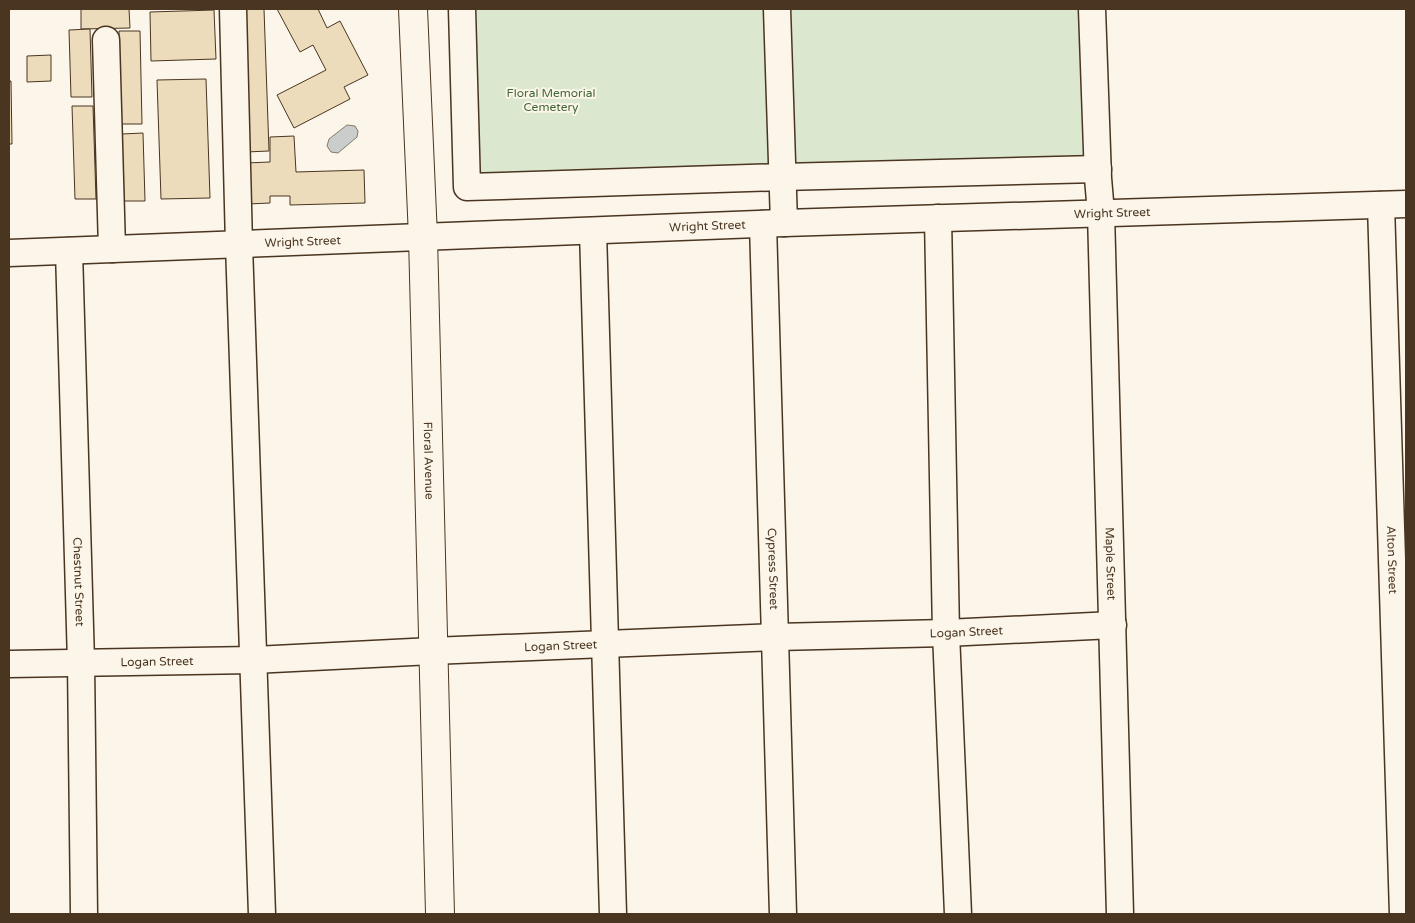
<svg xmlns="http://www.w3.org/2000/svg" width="1415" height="923" viewBox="0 0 1415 923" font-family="'Varela Round',sans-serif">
<rect width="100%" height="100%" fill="#fbf6e9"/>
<polygon fill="#dce7d0" stroke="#887966" points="457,9 1095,9 1099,173 464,193"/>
<polygon fill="#c9cecd" stroke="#887966" points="347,125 355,126 358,131 357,137 338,153 331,152 327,146 329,139"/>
<g fill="#ecdcbc" stroke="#4a3520">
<polygon points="81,9 129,9 130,28 81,29"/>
<polygon points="242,9 264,9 269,151 246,152"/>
<polygon points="277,9 318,9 327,28 340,21 368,75 344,87 350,99 294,128 277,95 326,70 313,45 300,52"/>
<polygon points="214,10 216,59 151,61 150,12"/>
<polygon points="90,29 92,97 71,97 69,30"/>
<polygon points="119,31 140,31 142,124 121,124"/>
<polygon points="51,55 51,81 27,82 27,56"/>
<polygon points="206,79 210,198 161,199 157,80"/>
<polygon points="9,81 11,81 12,144 9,144"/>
<polygon points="72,106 93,106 96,199 75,199"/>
<polygon points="143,133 145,201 124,201 122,134"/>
<polygon points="294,136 296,172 364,170 365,203 290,205 290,196 270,196 270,203 248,204 246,163 270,162 270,137"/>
</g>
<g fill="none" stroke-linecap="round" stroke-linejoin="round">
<defs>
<g id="minor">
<polyline points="233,9 239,245 262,914"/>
<polyline points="462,9 467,187 782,177 1098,169"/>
<polyline points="777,9 784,223"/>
<path id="s1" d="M1092,9L1098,178L1101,213L1120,914"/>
<polyline points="106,40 112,249"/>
<path id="s2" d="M1381,205L1403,914"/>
<polyline points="938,218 946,633 958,914"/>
<path id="s3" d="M763,224L783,914"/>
<polyline points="593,231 613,914"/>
<path id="s4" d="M69,251L81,662L84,914"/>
<path id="s5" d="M9,253L784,223L1406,204"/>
<path id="s6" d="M9,664L253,660L432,651L776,637L946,633L1113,625"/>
</g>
<g id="major">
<path id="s7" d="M413,9L423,237L440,914"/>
</g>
</defs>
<use href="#minor" stroke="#4a3520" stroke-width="29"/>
<use href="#major" stroke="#4a3520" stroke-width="30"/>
<use href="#minor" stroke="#fbf6e9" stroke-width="26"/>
<use href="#major" stroke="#fbf6e9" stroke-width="28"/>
</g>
<g text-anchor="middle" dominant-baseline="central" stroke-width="4" stroke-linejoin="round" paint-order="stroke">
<g font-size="12" fill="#436837" stroke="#fbf6e9">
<text x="551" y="93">Floral Memorial<tspan x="551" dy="14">Cemetery</tspan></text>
</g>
<g font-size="12" fill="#4a3520" stroke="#fbf6e9">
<text stroke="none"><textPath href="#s5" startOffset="1104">Wright Street</textPath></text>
<text stroke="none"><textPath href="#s5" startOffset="699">Wright Street</textPath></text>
<text stroke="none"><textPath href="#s5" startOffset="294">Wright Street</textPath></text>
<text stroke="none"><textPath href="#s7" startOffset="452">Floral Avenue</textPath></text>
<text stroke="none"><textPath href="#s2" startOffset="355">Alton Street</textPath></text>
<text stroke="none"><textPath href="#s1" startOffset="555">Maple Street</textPath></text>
<text stroke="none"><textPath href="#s3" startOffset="345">Cypress Street</textPath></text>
<text stroke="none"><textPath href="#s4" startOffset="331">Chestnut Street</textPath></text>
<text stroke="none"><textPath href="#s6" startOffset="958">Logan Street</textPath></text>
<text stroke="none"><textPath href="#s6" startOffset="552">Logan Street</textPath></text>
<text stroke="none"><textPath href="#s6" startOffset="148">Logan Street</textPath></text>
</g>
</g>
<rect width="1415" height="923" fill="none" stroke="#4a3520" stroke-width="20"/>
</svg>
